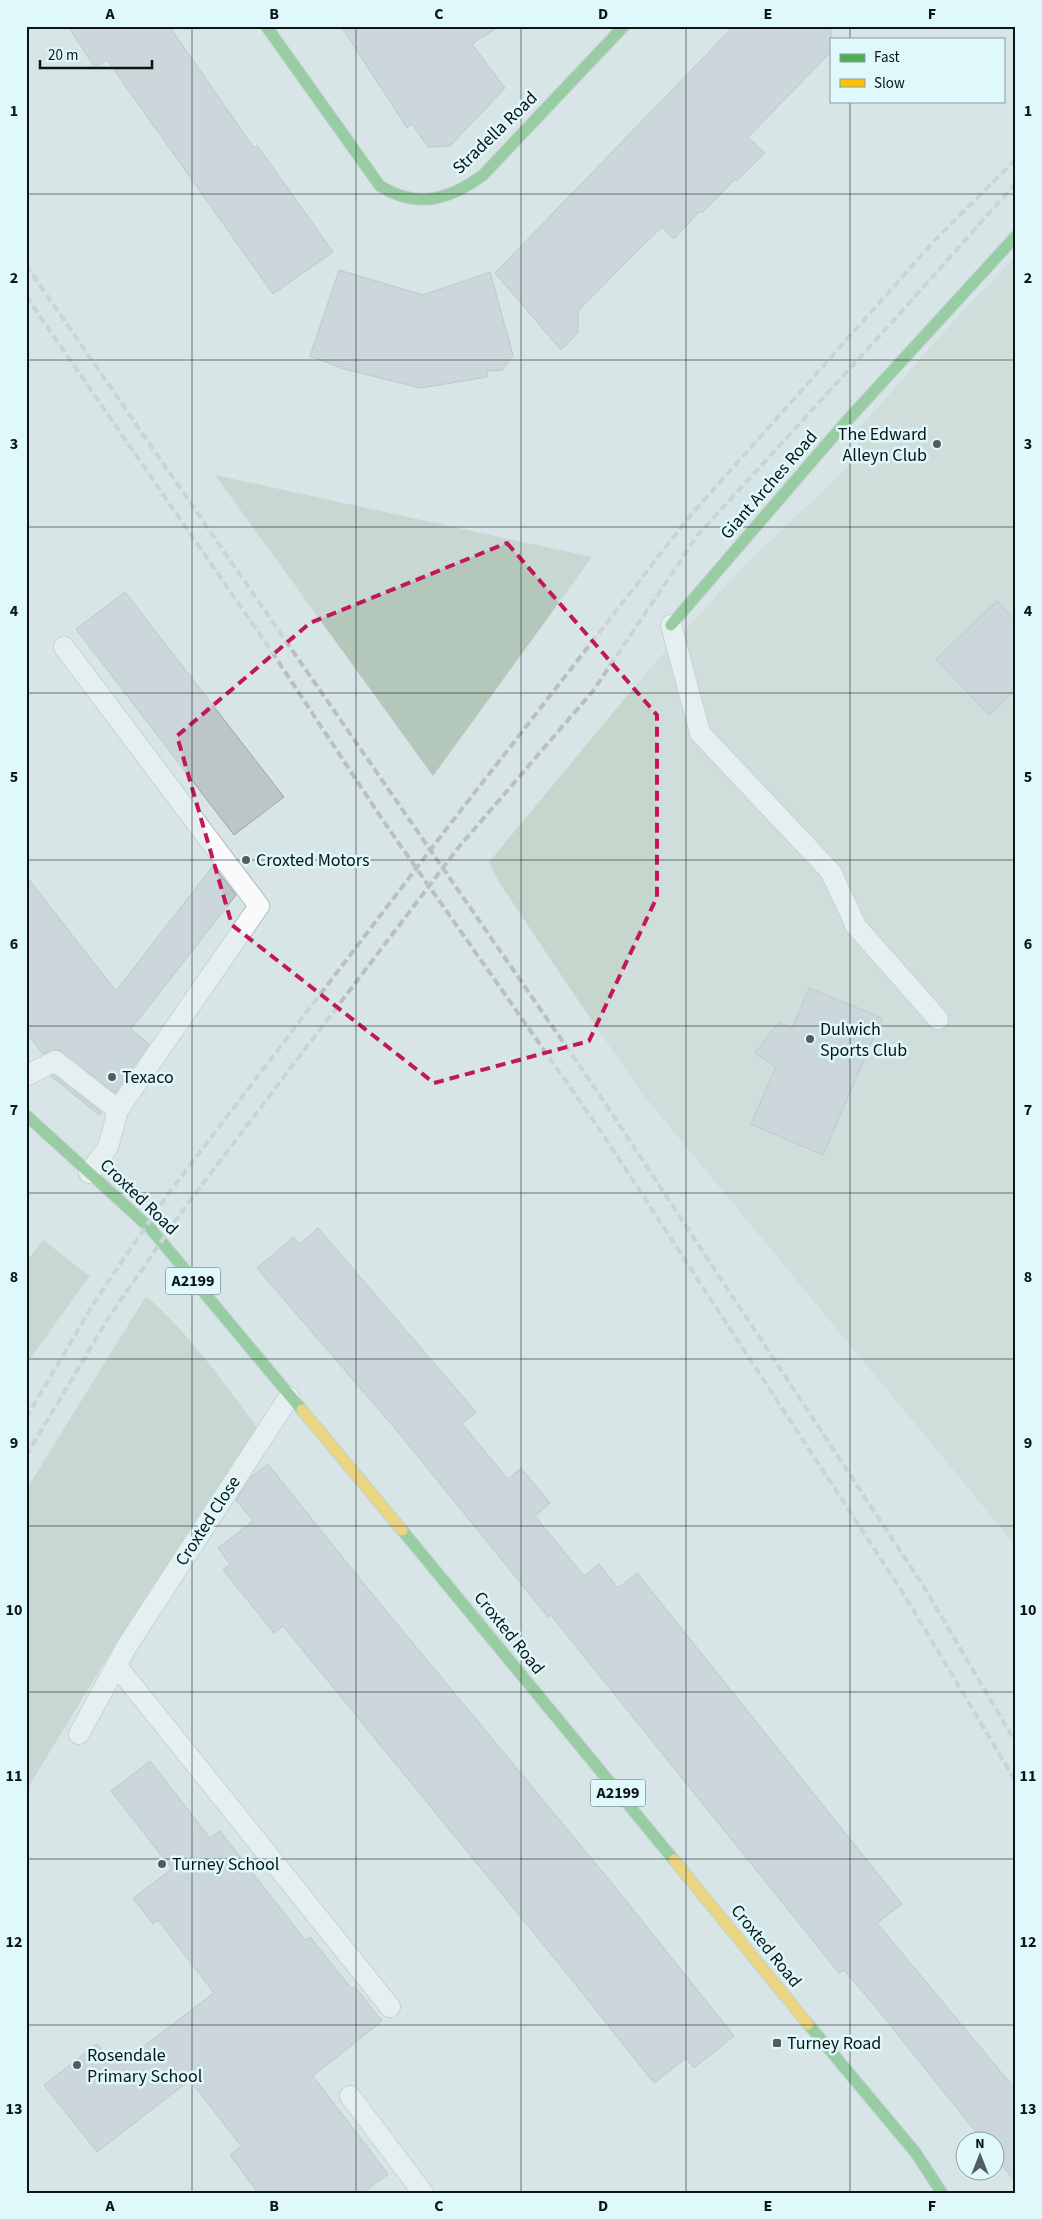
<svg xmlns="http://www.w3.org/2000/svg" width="1042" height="2219" viewBox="0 0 1042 2219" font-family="'Source Sans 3',sans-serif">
<rect width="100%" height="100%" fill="#d7e5e7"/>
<polygon fill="#c5d6cc" points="1016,256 1016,1546 640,1091 569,987 499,882 489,862 651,667 742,568 859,456 857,431 948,327"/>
<g fill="#b3c8ba">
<polygon points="215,475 592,557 433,776"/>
<polygon points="43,1240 90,1276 26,1364 26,1262"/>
<path d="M146,1296C190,1334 222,1381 257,1427L120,1637L26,1791V1490Z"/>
</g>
<g fill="#bcc6c9" stroke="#9ca6a9">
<polygon points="68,26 169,26 254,148 257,145 333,252 273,294 107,60 95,68"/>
<polygon points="341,26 500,26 472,44 505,88 450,146 428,147 412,124 407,128"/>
<polygon points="734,26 831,26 831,52 748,137 765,153 737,181 735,179 702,213 700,211 674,239 662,227 640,248 578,311 578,333 561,350 495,273"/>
<polygon points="339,270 423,295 490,272 513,355 502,370 487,371 487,377 421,388 344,369 310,356"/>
<polygon points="125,592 284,797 234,835 76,629"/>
<polygon points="997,601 1016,621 1016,689 989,715 936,659"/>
<polygon points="212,867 218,872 236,895 131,1029 149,1044 115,1093 62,1051 56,1049 43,1054 26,1032 26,876 116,991"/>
<polygon points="809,988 882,1018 823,1155 751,1124 776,1067 755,1053 779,1022 792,1029"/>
<polygon points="54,1075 101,1112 99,1115 51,1076"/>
<polygon points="318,1228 476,1412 462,1424 508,1479 521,1468 550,1503 535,1516 584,1576 599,1564 618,1588 637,1573 902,1904 877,1923 1016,2090 1016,2183 994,2155 994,2142 984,2142 874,2005 844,1970 839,1973 550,1614 548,1617 403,1438 257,1268 294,1237 300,1244"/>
<polygon points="268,1464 364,1584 615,1887 734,2036 694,2068 686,2058 654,2083 564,1970 283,1626 274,1633 223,1570 230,1564 218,1548 253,1521 236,1500 251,1477"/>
<polygon points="150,1761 210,1838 220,1831 305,1940 310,1937 352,1989 355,1987 382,2021 313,2076 388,2174 363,2193 258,2193 230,2155 241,2146 190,2080 97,2152 44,2085 97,2044 107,2056 115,2050 124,2061 214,1993 158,1920 153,1924 133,1898 172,1869 111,1791"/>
</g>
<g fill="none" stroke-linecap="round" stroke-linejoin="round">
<defs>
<g id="lane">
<polyline points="671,625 700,733 831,872 856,926 938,1019"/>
<polyline points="64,647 259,906 118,1110 108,1147 89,1173"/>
<polyline points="26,1076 55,1061 118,1110"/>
<polyline points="116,1665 390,2007"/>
<polyline points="79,1734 127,1646 289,1397"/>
<polyline points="350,2096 423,2193"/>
</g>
<g id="fast">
<path d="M266,26L380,186C417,209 449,200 483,175L624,26"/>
<polyline points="671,625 844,424 1016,236"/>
<polyline points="26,1115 151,1229 302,1410"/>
<polyline points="402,1530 674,1860"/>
<polyline points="808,2024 915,2152 942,2193"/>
</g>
<g id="slow">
<polyline points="302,1410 402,1530"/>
<polyline points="674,1860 808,2024"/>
</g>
</defs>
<use href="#lane" stroke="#b0bbbd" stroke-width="22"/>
<use href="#fast" stroke="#b0bbbd" stroke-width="13"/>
<use href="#slow" stroke="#b0bbbd" stroke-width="13"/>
<use href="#lane" stroke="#f9fbfb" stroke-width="20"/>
<use href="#fast" stroke="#4caf50" stroke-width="11"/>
<use href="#slow" stroke="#ffc107" stroke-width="11"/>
<g stroke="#bbbfbf" stroke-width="4" stroke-dasharray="8 4" stroke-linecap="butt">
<polyline points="26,265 599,1094 924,1587 1016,1743"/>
<polyline points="26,296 272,652 386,825 598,1127 905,1596 1016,1782"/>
<polyline points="26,1418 97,1298 171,1190 444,832 690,516 936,239 1016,159"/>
<polyline points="26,1456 109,1317 188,1203 458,848 593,691 697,536 895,319 1016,183"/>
</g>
</g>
<path d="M0 0H1042V2219H0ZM507,543L657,715V897L589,1041L434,1083L232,925L177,736L310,623Z" fill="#d7e5e7" fill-opacity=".55" fill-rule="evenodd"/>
<path fill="none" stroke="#c2185b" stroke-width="4" stroke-dasharray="10 6" stroke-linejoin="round" d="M507,543L657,715V897L589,1041L434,1083L232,925L177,736L310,623Z"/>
<path fill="none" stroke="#0b1515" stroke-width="1" stroke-opacity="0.55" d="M192,26V2193M356,26V2193M521,26V2193M686,26V2193M850,26V39M850,101V2193M26,194H1016M26,360H1016M26,527H1016M26,693H1016M26,860H1016M26,1026H1016M26,1193H1016M26,1359H1016M26,1526H1016M26,1692H1016M26,1859H1016M26,2025H1016"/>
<g fill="#525e5e" stroke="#dff8fb" stroke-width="2">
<circle cx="937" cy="444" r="5"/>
<circle cx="246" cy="860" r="5"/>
<circle cx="810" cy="1039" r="5"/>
<circle cx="112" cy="1077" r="5"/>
<circle cx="162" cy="1864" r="5"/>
<rect x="772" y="2038" width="10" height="10" rx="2.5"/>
<circle cx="77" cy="2065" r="5"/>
</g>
<g text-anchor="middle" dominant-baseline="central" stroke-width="5" stroke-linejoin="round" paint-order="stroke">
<g fill="#dff8fb" stroke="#4b595a" stroke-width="1">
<rect x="165.5" y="1267.5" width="55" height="27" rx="4"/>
<rect x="590.5" y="1779.5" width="55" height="27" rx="4"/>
</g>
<g font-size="16" font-weight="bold" fill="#0b1515">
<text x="193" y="1281">A2199</text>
<text x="618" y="1793">A2199</text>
</g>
<g font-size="18" fill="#0b1515" stroke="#dff8fb">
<text transform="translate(495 133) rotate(-44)">Stradella Road</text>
<text transform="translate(769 485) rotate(-49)">Giant Arches Road</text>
<text transform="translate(139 1197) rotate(44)">Croxted Road</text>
<text transform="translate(208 1521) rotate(-57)">Croxted Close</text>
<text transform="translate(509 1633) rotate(51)">Croxted Road</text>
<text transform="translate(766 1946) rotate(51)">Croxted Road</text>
</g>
<g font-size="18" fill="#0b1515" stroke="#dff8fb" text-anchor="start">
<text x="927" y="434" text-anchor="end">The Edward<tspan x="927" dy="21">Alleyn Club</tspan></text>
<text x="256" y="860">Croxted Motors</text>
<text x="820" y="1029">Dulwich<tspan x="820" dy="21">Sports Club</tspan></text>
<text x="122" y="1077">Texaco</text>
<text x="172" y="1864">Turney School</text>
<text x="787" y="2043">Turney Road</text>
<text x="87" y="2055">Rosendale<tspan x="87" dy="21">Primary School</tspan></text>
</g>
</g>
<rect width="1042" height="2219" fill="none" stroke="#dff8fb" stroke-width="55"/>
<rect x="830" y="38" width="175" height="65" fill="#dff8fb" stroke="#8a9d9f"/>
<rect x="840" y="54" width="25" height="8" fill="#4caf50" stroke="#8a9d9f"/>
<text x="874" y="62" font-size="15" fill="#0b1515">Fast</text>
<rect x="840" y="79" width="25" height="8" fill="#ffc107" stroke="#8a9d9f"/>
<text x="874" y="88" font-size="15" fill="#0b1515">Slow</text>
<g transform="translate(980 2156)"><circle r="24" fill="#dff8fb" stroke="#8a9d9f"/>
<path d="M0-4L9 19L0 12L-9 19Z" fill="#525e5e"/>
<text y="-8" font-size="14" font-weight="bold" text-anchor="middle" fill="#0b1515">N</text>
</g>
<path d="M40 60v8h112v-8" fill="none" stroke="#0b1515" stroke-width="2.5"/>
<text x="48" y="60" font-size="15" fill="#0b1515" stroke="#dff8fb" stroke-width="4" paint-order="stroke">20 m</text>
<rect x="28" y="28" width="986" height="2164" fill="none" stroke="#0b1515" stroke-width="2"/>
<g font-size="16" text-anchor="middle" font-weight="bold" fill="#0b1515">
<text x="110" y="19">A</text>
<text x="274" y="19">B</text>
<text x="439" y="19">C</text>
<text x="603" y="19">D</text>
<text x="768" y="19">E</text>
<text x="932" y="19">F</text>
<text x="14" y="116">1</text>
<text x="1028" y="116">1</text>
<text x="14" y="283">2</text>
<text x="1028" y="283">2</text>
<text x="14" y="449">3</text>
<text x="1028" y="449">3</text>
<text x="14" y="616">4</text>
<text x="1028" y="616">4</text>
<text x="14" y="782">5</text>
<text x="1028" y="782">5</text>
<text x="14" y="949">6</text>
<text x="1028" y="949">6</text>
<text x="14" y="1115">7</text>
<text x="1028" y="1115">7</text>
<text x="14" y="1282">8</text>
<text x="1028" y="1282">8</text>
<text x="14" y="1448">9</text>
<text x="1028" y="1448">9</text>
<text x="14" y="1615">10</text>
<text x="1028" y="1615">10</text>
<text x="14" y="1781">11</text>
<text x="1028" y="1781">11</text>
<text x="14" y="1947">12</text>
<text x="1028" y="1947">12</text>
<text x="14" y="2114">13</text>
<text x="1028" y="2114">13</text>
<text x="110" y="2211">A</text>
<text x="274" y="2211">B</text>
<text x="439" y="2211">C</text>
<text x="603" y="2211">D</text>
<text x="768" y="2211">E</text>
<text x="932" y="2211">F</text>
</g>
</svg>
